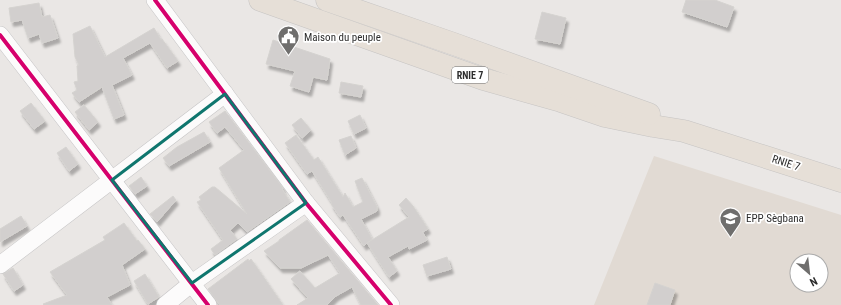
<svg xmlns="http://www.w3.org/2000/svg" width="841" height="305" viewBox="0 0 841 305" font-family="'Roboto Condensed',sans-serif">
<defs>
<filter id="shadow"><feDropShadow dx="2.5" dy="4.5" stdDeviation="1" flood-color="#0004"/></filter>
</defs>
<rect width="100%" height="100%" fill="#eae7e5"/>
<path fill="#e1dad3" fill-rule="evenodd" d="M654,156L841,215V305H594ZM797,261H821V285H797Z"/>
<g fill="#d2cfce" stroke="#d5d3d0" filter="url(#shadow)">
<polygon points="686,0 715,0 734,7 727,27 682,12"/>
<polygon points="39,3 42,17 50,15 58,38 42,43 39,34 28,38 22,20 11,22 9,8"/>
<polygon points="542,12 566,18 560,44 535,39"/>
<polygon points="90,26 105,57 154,28 161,40 162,39 178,61 167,68 150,43 123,58 132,75 112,85 124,115 114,119 102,87 79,102 72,93 77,90 74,82 78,81 77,66 79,65 75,57 73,34"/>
<polygon points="273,40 330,59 327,80 313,77 309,92 290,86 295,71 266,64"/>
<polygon points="341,82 363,86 361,97 339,93"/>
<polygon points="31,103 45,121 34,129 20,111"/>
<polygon points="84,105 98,122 89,130 75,112"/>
<polygon points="225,111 283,188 282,189 290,202 247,232 238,223 230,230 237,239 215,255 211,249 223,240 197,202 201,200 199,197 212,187 215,187 247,214 219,168 244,150 225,127 217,133 209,122"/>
<polygon points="360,115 366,128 354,134 348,121"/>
<polygon points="301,118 311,130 302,138 292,125"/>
<polygon points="204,132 210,142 169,166 163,158 177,147"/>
<polygon points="296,135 314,160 318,157 343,197 345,193 353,207 363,202 355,181 362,178 377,207 377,211 361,219 372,239 367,243 409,217 399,205 406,198 413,206 428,229 423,232 422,231 427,240 409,249 408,246 388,257 397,271 389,277 367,243 364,246 343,215 340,217 331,204 332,203 312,171 307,174 285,143"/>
<polygon points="351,136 356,148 345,155 339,140"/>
<polygon points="66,147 78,164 69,171 57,153"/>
<polygon points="141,177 147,186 135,194 129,186"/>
<polygon points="173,196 176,200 157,222 150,214"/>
<polygon points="21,216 27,226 0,242 0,229"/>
<polygon points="307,220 378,305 361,305 352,287 336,296 327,305 297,305 308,298 291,279 300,271 315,288 340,273 328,255 301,268 280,268 264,251 279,241 279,240"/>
<polygon points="124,223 137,241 138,240 145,249 122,265 130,285 107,297 112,305 44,305 43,304 67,295 50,272 105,240 103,237"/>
<polygon points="447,257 451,269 427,276 423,265"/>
<polygon points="248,259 249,261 251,259 283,305 220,305 208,289"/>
<polygon points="13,268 23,285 14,291 3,274"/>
<polygon points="145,274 159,297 148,304 134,281"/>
<polygon points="655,283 675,290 670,305 647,305"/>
</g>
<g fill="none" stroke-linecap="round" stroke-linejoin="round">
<defs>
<g id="minor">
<polyline points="155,0 306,203 391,305"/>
<polyline points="0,35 208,305"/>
<polyline points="0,265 225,94"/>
<polyline points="165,305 192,283 306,203"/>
</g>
<g id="major">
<polyline points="260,0 483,79 561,101 605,116 653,126 684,131 841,181"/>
<polyline points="327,0 454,44 649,114"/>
</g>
</defs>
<use href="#minor" stroke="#c5c4c5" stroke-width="18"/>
<use href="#major" stroke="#c6c4c3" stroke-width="23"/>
<use href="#minor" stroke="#fcfbfb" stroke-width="17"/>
<use href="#major" stroke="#e6dfd7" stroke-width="22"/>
<defs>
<g id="cycleway">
<polyline points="155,0 306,203 391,305"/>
<polyline points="0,35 208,305"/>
</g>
</defs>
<use href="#cycleway" stroke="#fff" stroke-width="6"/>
<use href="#cycleway" stroke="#d6006c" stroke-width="4"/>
</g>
<path fill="none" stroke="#0f766e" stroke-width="3" stroke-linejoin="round" d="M225,94L306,203L192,283L112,180Z"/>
<defs>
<symbol id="civic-pin" viewBox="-11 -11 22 30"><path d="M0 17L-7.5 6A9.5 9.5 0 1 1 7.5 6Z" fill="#6f6e6d" stroke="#fff"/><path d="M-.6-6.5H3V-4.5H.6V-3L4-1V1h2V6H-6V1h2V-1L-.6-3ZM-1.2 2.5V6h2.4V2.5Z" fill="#fff"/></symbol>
<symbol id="school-pin" viewBox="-11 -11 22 30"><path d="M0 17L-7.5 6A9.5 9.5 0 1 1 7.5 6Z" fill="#6f6e6d" stroke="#fff"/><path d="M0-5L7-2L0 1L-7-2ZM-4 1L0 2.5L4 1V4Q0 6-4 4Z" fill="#fff"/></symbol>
</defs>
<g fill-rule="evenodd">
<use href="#civic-pin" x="276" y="24" width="25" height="34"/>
<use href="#school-pin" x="718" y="206" width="25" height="34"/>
</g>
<g text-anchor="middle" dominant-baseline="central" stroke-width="3.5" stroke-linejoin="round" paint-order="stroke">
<rect fill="#fff" stroke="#6c6c6c" stroke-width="1" x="452" y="67" width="36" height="16" rx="3"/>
<g font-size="10" font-weight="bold" fill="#2d2d2d">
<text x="470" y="75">RNIE 7</text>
</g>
<g font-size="11" fill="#2d2d2d" stroke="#fff" text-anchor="start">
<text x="304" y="37">Maison du peuple</text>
<text x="746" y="218">EPP Sègbana</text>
</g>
<g font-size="11" fill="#2d2d2d" stroke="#fff">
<text transform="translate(786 163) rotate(18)">RNIE 7</text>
</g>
</g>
<g transform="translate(809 273) rotate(152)"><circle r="19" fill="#ffffff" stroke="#ababab"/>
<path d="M0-3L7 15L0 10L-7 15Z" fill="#6f6e6d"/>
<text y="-6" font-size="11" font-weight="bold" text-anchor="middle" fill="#2d2d2d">N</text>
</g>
</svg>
